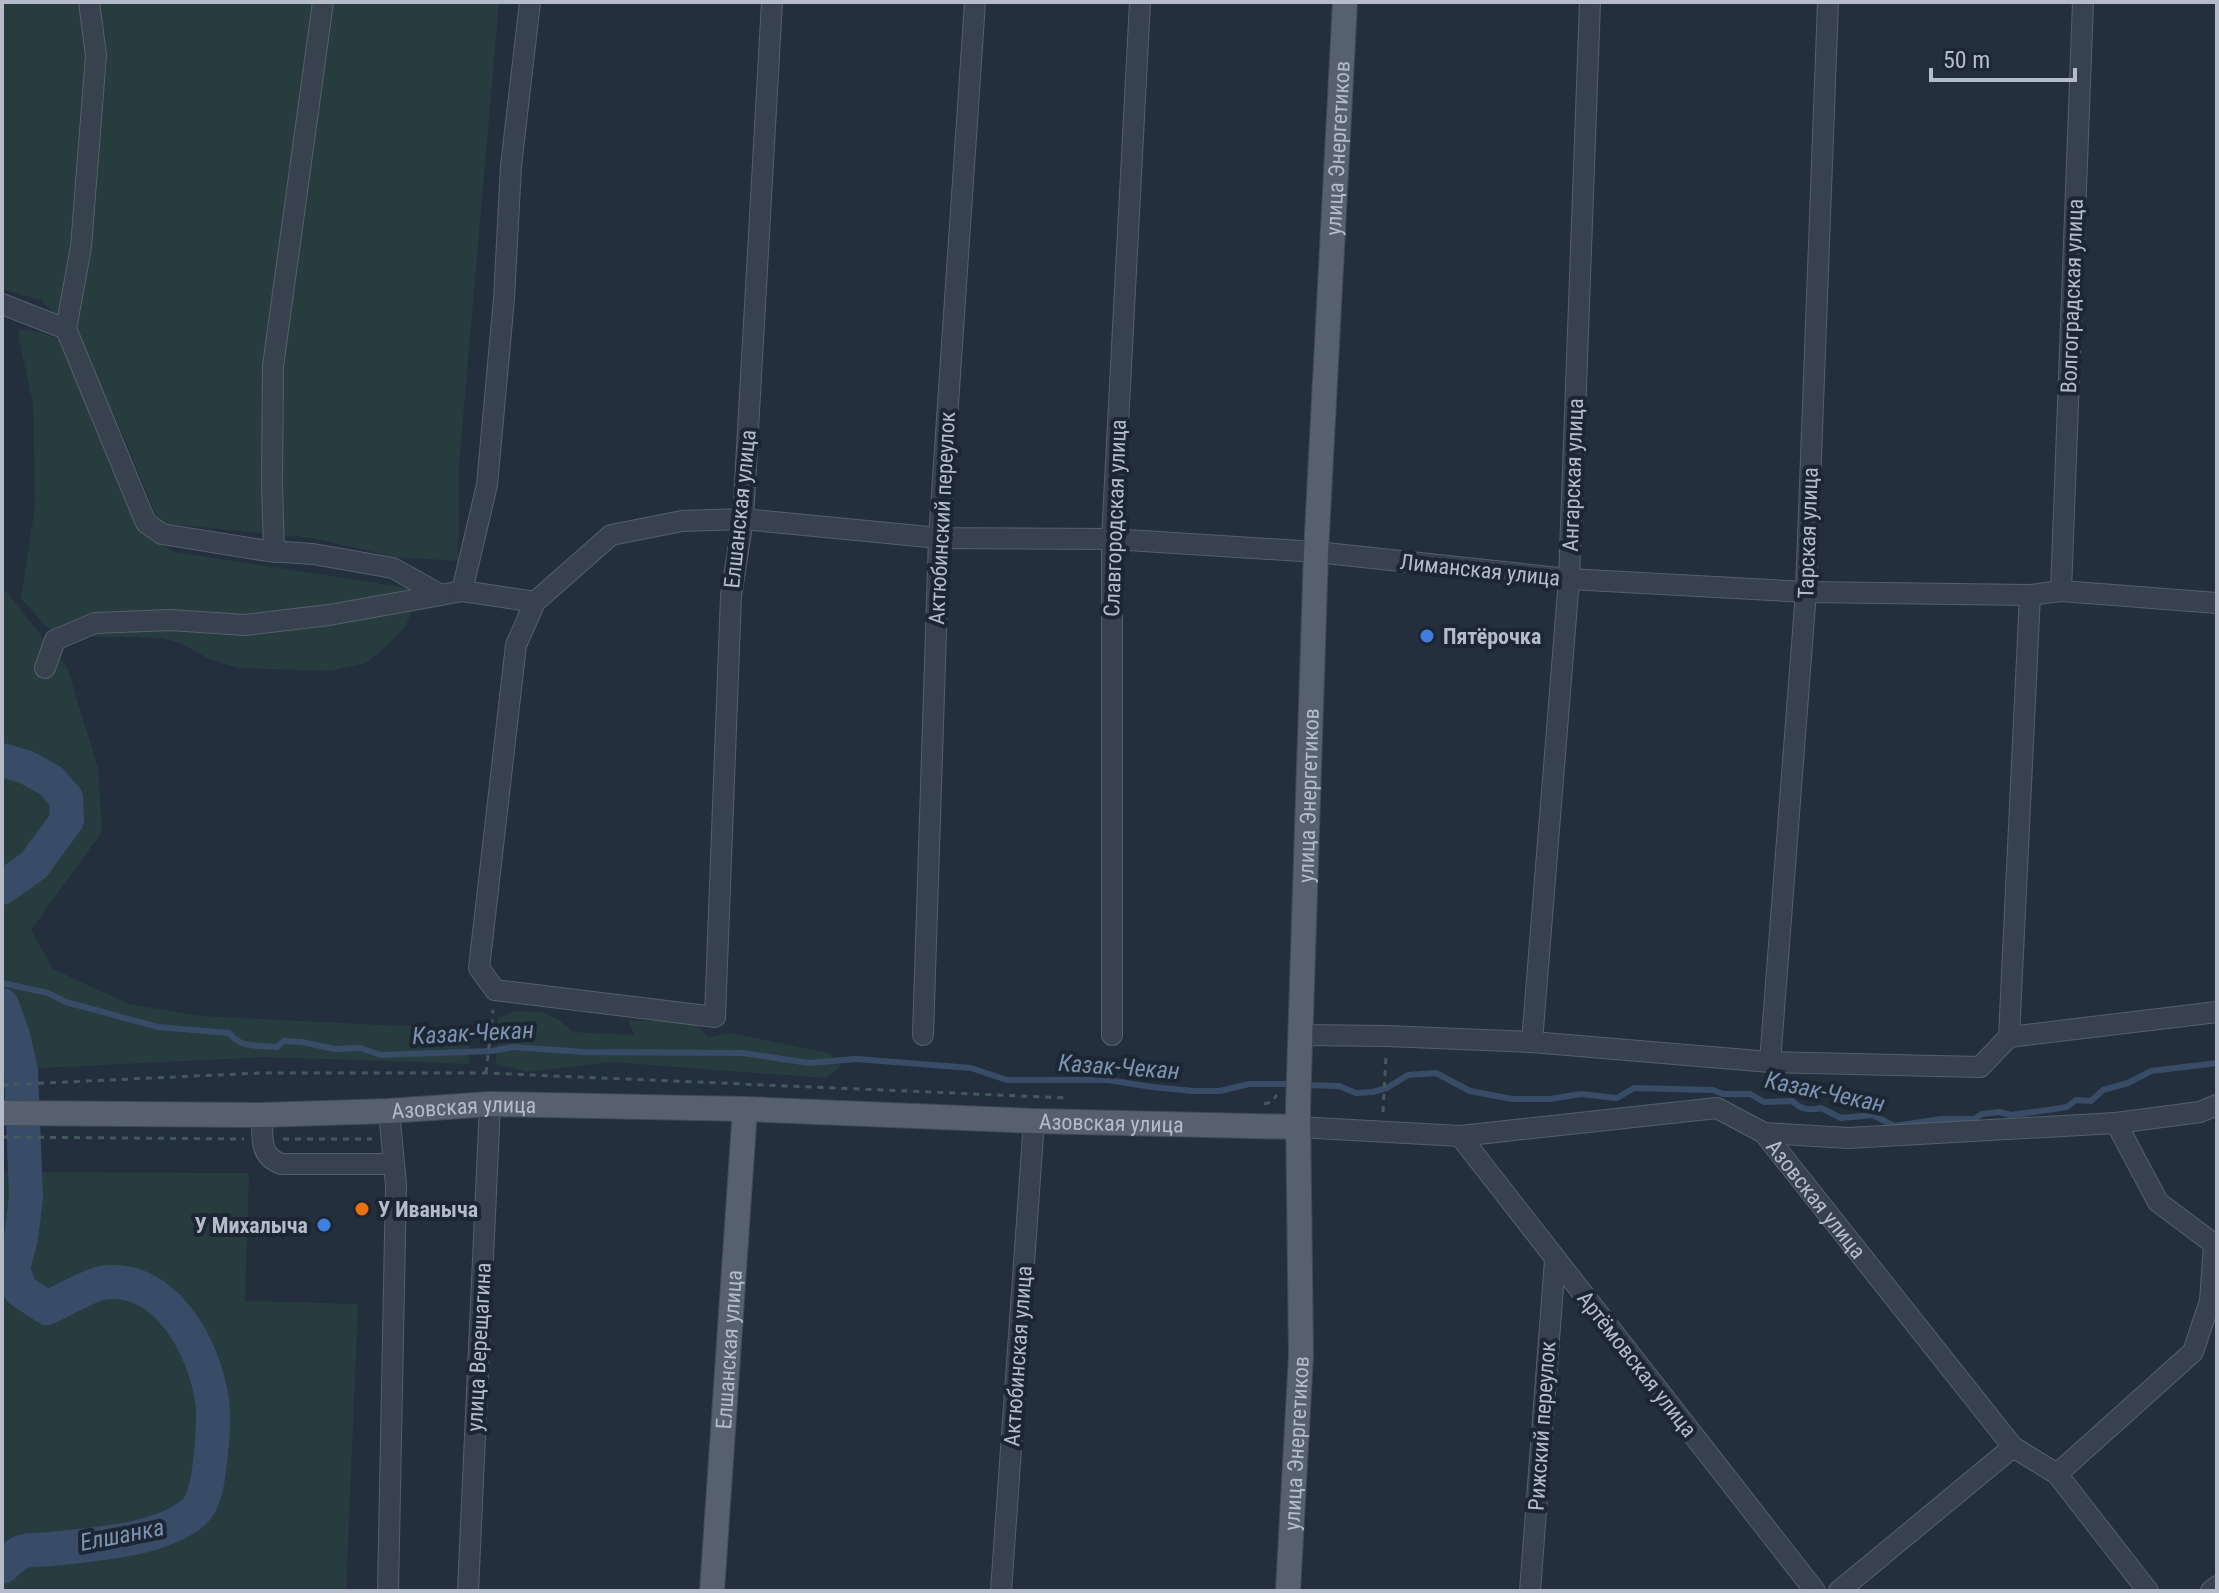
<svg xmlns="http://www.w3.org/2000/svg" width="2219" height="1593" viewBox="0 0 2219 1593" font-family="'Roboto Condensed',sans-serif">
<rect width="100%" height="100%" fill="#242f3e"/>
<g fill="#263c3f">
<polygon points="2,2 499,2 459,465 458,561 396,557 312,538 159,523 125,439 77,337 41,300 2,289"/>
<polygon points="20,329 40,332 62,340 159,542 174,552 409,588 412,611 405,627 388,645 366,663 330,671 238,668 207,658 181,643 161,638 60,636 45,625 21,598 35,506 33,404 18,336"/>
<polygon points="2,524 3,588 67,667 98,768 102,832 31,930 53,969 129,1004 200,1016 463,1029 469,1037 469,1064 266,1057 2,1070"/>
<polygon points="514,1011 541,1012 559,1020 573,1032 634,1035 629,1021 691,1020 709,1037 730,1033 829,1053 841,1066 826,1078 611,1062 527,1072 496,1064 498,1018"/>
<polygon points="2,1172 249,1173 245,1301 358,1304 346,1591 2,1591"/>
</g>
<g fill="none" stroke-linecap="round" stroke-linejoin="round">
<g stroke="#394c67" stroke-width="6">
<path d="M2,983L48,993L66,1002L158,1027L229,1033C241,1049 259,1045 277,1047L284,1041L301,1042L335,1049L360,1048L381,1055L492,1051L513,1047L584,1052L743,1053L809,1063L856,1059L971,1068L1007,1080H1108L1152,1087L1193,1091H1220L1249,1084H1295"/>
<path d="M1306,1085L1339,1086L1356,1093L1373,1092L1387,1088L1408,1075L1436,1073L1470,1091L1512,1099H1550L1581,1094L1617,1098L1634,1088L1713,1090L1723,1094H1750L1764,1102L1792,1101C1801,1109 1808,1111 1821,1108L1841,1118L1873,1115L1894,1126L1941,1119H1974L1982,1114L1999,1112L2011,1115L2048,1110L2067,1107L2076,1100L2091,1101L2103,1090L2128,1083L2151,1071L2217,1063"/>
</g>
<g stroke="#394c67" stroke-width="34">
<polyline points="2,760 26,767 51,781 66,798 67,820 34,865 2,888"/>
<path d="M2,1005L13,1035L21,1071L26,1197L21,1238L13,1268L20,1290L47,1308C60,1302 90,1285 102,1283C166,1273 205,1349 212,1401C215,1421 212,1442 210,1462C208,1478 206,1502 193,1513C159,1541 94,1544 52,1549C43,1550 30,1549 21,1552C15,1555 8,1562 2,1567"/>
</g>
<defs>
<g id="minor">
<polyline points="89,2 96,55 81,247 66,329 146,523 162,534 268,551 313,554 393,568 441,595 462,591 535,602"/>
<polyline points="772,2 743,519 731,596 715,1017 495,990 479,968 516,645 535,602 611,535 682,521 743,519 939,538 1112,539 1316,552 1569,579 1806,592 2030,595 2061,591 2217,603"/>
<polyline points="2,304 66,329"/>
<polyline points="274,552 272,483 273,366 323,2"/>
<polyline points="462,591 487,485 504,299 511,166 530,2"/>
<polyline points="2061,591 2083,2"/>
<polyline points="45,668 55,640 95,623 170,620 245,625 329,615 441,595"/>
<polyline points="923,1035 939,538 975,2"/>
<polyline points="1112,1035 1112,539 1140,2"/>
<polyline points="1302,1035 1387,1036 1532,1042 1770,1062 1980,1067 2009,1037 2217,1012"/>
<polyline points="2009,1037 2030,595"/>
<polyline points="1532,1042 1569,579 1590,2"/>
<polyline points="1770,1062 1806,592 1828,2"/>
<path d="M262,1115C263,1137 258,1155 281,1164H393"/>
<path id="s1" d="M1298,1127L1460,1136L1717,1108L1764,1133L2013,1447L2057,1474L2148,1591"/>
<polyline points="1764,1133 1848,1138 2116,1123 2200,1112 2217,1105"/>
<polyline points="1460,1136 1815,1591"/>
<polyline points="2057,1474 2193,1352 2210,1301 2214,1244 2158,1202 2116,1123"/>
<polyline points="388,1591 396,1185 389,1111"/>
<polyline points="468,1591 490,1104"/>
<polyline points="1001,1591 1034,1121"/>
<polyline points="1530,1591 1555,1260"/>
<polyline points="1839,1591 2013,1447"/>
<polyline points="2211,1591 2217,1586"/>
</g>
<g id="major">
<path id="s2" d="M2,1113L262,1115L389,1111L490,1104L745,1109L1034,1121L1298,1127"/>
<path id="s3" d="M712,1591L745,1109"/>
<path id="s4" d="M1288,1591L1301,1355L1298,1107L1316,552L1345,2"/>
</g>
</defs>
<use href="#minor" stroke="#565f6c" stroke-width="22"/>
<use href="#major" stroke="#414a57" stroke-width="26"/>
<g stroke="#44595c" stroke-width="3" stroke-dasharray="6 6" stroke-linecap="butt">
<polyline points="486,1073 493,1010"/>
<polyline points="2,1085 260,1073 486,1073 1069,1098"/>
<polyline points="1264,1104 1271,1102 1277,1095"/>
<polyline points="1383,1112 1386,1056"/>
<polyline points="2,1137 244,1139"/>
<polyline points="283,1139 372,1139"/>
</g>
<use href="#minor" stroke="#38414e" stroke-width="20"/>
<use href="#major" stroke="#56606e" stroke-width="24"/>
</g>
<g fill="#3f7fe0" stroke="#1d2633" stroke-width="3">
<circle cx="1427" cy="636" r="8"/>
<circle cx="324" cy="1225" r="8"/>
</g>
<circle fill="#e8710a" stroke="#1d2633" stroke-width="3" cx="362" cy="1209" r="8"/>
<g text-anchor="middle" dominant-baseline="central" stroke-width="8" stroke-linejoin="round" paint-order="stroke">
<g font-size="22" fill="#b4bcc9" stroke="#1d2633">
<text stroke="none"><textPath href="#s4" startOffset="1444">улица Энергетиков</textPath></text>
<text transform="translate(2072 296) rotate(-88)">Волгоградская улица</text>
<text transform="translate(1573 475) rotate(-88)">Ангарская улица</text>
<text transform="translate(740 509) rotate(-84)">Елшанская улица</text>
<text transform="translate(942 518) rotate(-87)">Актюбинский переулок</text>
<text transform="translate(1115 518) rotate(-88)">Славгородская улица</text>
<text transform="translate(1808 533) rotate(-88)">Тарская улица</text>
<text transform="translate(1480 570) rotate(6)">Лиманская улица</text>
<text stroke="none"><textPath href="#s4" startOffset="796">улица Энергетиков</textPath></text>
<text stroke="none"><textPath href="#s2" startOffset="462">Азовская улица</textPath></text>
<text stroke="none"><textPath href="#s2" startOffset="1110">Азовская улица</textPath></text>
<text stroke="none"><textPath href="#s1" startOffset="558">Азовская улица</textPath></text>
<text transform="translate(479 1347) rotate(-87)">улица Верещагина</text>
<text stroke="none"><textPath href="#s3" startOffset="242">Елшанская улица</textPath></text>
<text transform="translate(1018 1356) rotate(-86)">Актюбинская улица</text>
<text transform="translate(1637 1364) rotate(52)">Артёмовская улица</text>
<text transform="translate(1542 1426) rotate(-86)">Рижский переулок</text>
<text stroke="none"><textPath href="#s4" startOffset="148">улица Энергетиков</textPath></text>
</g>
<g font-size="22" font-weight="bold" fill="#b4bcc9" stroke="#1d2633" text-anchor="start">
<text x="1443" y="636">Пятёрочка</text>
<text x="378" y="1209">У Иваныча</text>
<text x="308" y="1225" text-anchor="end">У Михалыча</text>
</g>
<g font-size="24" font-style="italic" fill="#7c92b1" stroke="#1d2633">
<text transform="translate(473 1033) rotate(-3)">Казак-Чекан</text>
<text transform="translate(1119 1067) rotate(4)">Казак-Чекан</text>
<text transform="translate(1825 1092) rotate(12)">Казак-Чекан</text>
<text transform="translate(122 1535) rotate(-11)">Елшанка</text>
</g>
</g>
<rect width="2219" height="1593" fill="none" stroke="#b4bcc9" stroke-width="8"/>
<path d="M1931 68v12h144v-12" fill="none" stroke="#b4bcc9" stroke-width="4"/>
<text x="1943" y="68" font-size="24" fill="#b4bcc9" stroke="#1d2633" stroke-width="6" paint-order="stroke">50 m</text>
</svg>
